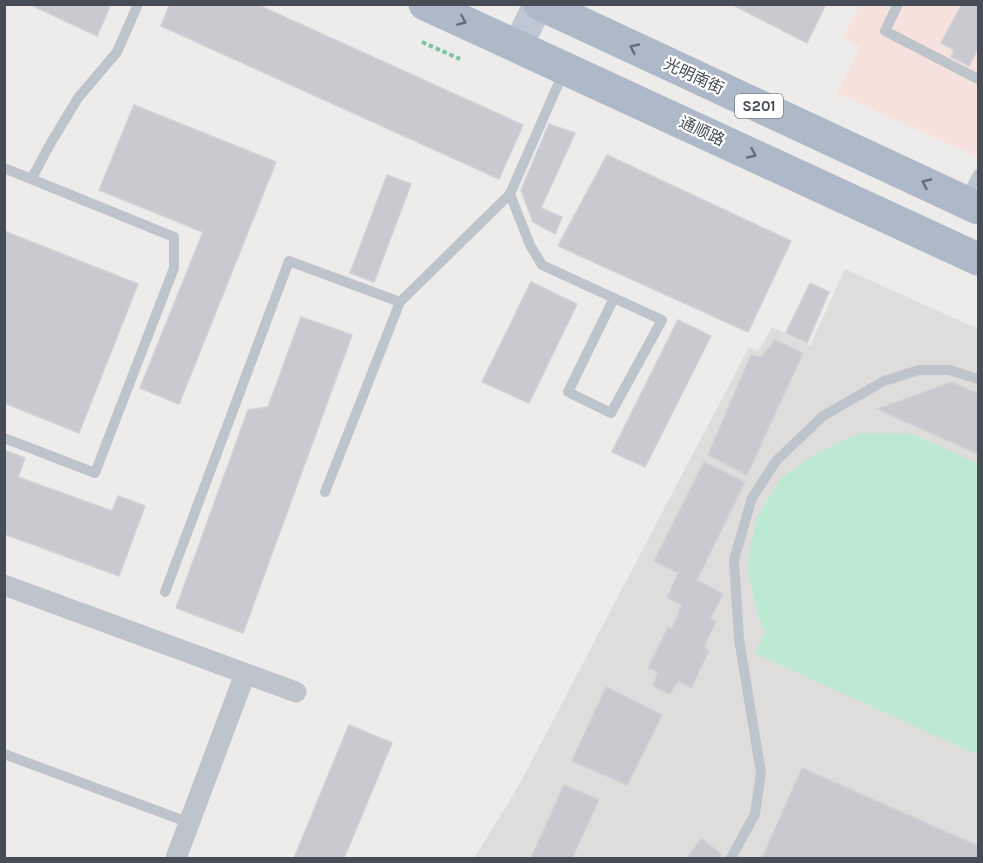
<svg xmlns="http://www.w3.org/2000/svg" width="983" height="863" viewBox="0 0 983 863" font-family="Karla,'Noto Sans SC',sans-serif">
<rect width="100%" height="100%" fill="#eeeceb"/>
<polygon fill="#dfdddc" points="845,269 978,329 978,858 474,858 518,787 749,347 758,351 772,327 810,346"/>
<polygon fill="#f7e1dc" points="860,5 978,5 978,157 837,93 860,47 843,38"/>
<polygon fill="#bde9d2" points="859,433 913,434 978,464 978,755 754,653 766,632 759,620 747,568 756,519 781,478 815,454"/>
<g fill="#c9cad0" stroke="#d0d1d6" stroke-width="1.5">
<polygon points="29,4 111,4 97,36"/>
<polygon points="170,4 256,4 523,125 499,179 161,26"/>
<polygon points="731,4 826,4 807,43"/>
<polygon points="962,4 978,4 978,48 969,66 951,57 954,50 941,43"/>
<polygon points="134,105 276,162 179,404 140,388 203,232 99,190"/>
<polygon points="549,124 575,133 541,208 562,217 555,234 533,222 521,190"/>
<polygon points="607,155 791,241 748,332 558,246"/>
<polygon points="387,175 411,184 374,282 350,273"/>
<polygon points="4,231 138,284 79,433 4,403"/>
<polygon points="531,282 577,304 529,403 482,382"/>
<polygon points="810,283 829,292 807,343 786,333"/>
<polygon points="301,317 352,335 243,633 176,608 248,410 268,407"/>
<polygon points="678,320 711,336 645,467 612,452"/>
<polygon points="775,340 803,353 747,475 708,455 751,355 761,357"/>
<polygon points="952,382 978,394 978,454 877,409"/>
<polygon points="4,450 25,458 18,477 112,511 118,496 145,506 119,576 4,534"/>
<polygon points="704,462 745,482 697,580 723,594 710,619 716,621 704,647 709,651 691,688 678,681 670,694 653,686 658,672 648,668 668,627 672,629 682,605 667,598 678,573 654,561"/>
<polygon points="606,687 662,715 627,785 572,761"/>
<polygon points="349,725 392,743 344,858 294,858"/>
<polygon points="802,768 978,846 978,858 762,858"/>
<polygon points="564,785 599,800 572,858 531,858"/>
<polygon points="701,838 721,854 718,858 687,858"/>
</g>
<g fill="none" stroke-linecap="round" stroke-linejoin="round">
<polyline stroke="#78c3a6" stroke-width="4" stroke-dasharray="4.5 3" stroke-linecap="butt" points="422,42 460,59"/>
<g stroke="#bec4cc" stroke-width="10">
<polyline points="898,4 885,31 978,79"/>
<polyline points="564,71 510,194 530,245 542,265 662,320 611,413 568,392 614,298"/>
<polyline points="4,168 174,237 174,268 95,473 4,438"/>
<polyline points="32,178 49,146 78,98 117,52 138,4"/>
<polyline points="966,198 978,174"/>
<polyline points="325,492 400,302"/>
<polyline points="165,592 289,261 400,302 510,194"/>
<polyline points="4,754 190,823"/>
<polyline points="731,858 755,814 761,773 739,639 734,560 752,498 776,461 823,416 884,381 919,370 949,370 978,379"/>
</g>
<g stroke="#bec4cc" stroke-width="21">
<polyline points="4,585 296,692"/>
<polyline points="176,858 245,674"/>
</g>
<polyline stroke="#bfc7d3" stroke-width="30" points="517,48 538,4"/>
<g stroke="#adb8c8" stroke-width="33">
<polyline points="425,4 978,259"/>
<polyline points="540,4 978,208"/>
</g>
</g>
<defs><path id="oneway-chevron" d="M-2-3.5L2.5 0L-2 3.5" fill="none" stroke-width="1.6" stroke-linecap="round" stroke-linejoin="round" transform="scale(1.5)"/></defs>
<g stroke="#656d78">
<use href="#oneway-chevron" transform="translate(462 21) rotate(24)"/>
<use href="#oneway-chevron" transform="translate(634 48) rotate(-155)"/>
<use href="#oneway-chevron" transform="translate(752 154) rotate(25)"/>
<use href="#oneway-chevron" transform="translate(926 183) rotate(-155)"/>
</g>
<g text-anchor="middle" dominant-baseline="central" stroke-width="4.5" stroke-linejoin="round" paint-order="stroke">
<rect fill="#fff" stroke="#7e8289" stroke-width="1.5" x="735" y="94" width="48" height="24" rx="4.5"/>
<g font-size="15" font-weight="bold" fill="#464d56">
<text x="759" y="106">S201</text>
</g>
<g font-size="16" fill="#464d56" stroke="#fff">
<text transform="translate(694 76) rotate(25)">光明南街</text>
<text transform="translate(702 131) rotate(25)">通顺路</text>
</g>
</g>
<rect width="983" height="863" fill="none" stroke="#464d56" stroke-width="12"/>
</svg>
